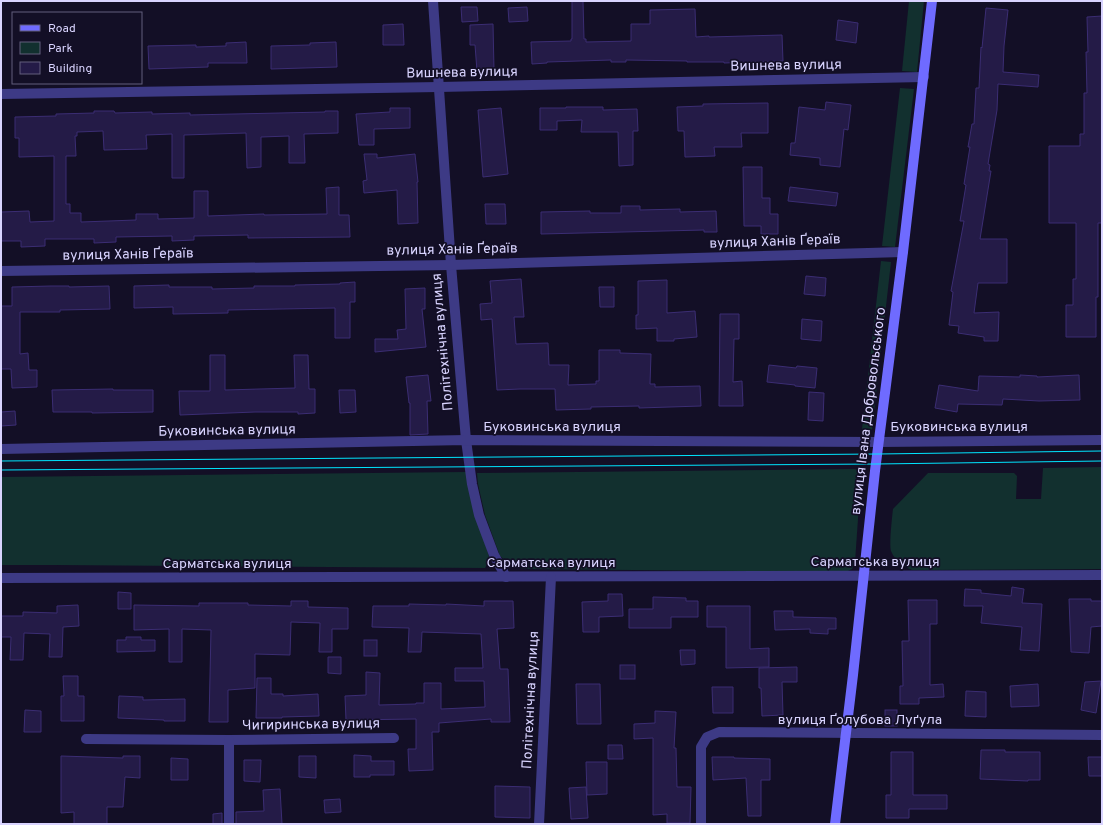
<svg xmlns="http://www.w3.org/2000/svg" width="1103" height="825" viewBox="0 0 1103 825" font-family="Overpass,sans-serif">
<rect width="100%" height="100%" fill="#130f26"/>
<g fill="#12302f">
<polygon points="909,1 924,1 917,72 902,71"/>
<polygon points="900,88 914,89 895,247 882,246"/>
<polygon points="881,261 891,262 872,430 862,429"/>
<path d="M1102,467V569L912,570C903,566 895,561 891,551C889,546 892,517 893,509L928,473H1014L1017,476L1016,499H1041L1043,468Z"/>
<polygon points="854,469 859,470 861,476 855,562 852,569 846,572 525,569 511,566 500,556 485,515 478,484 477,473"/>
<polygon points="466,472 476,516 489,556 488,563 485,568 56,565 1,565 1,477"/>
</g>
<g fill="#241b47" stroke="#3b2d73">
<polygon points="572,1 583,1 584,39 586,39 586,42 631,41 631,24 650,24 650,10 695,9 696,37 709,36 709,37 782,35 783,61 724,63 724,62 687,62 687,61 626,60 626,62 611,62 611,60 547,62 547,63 532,64 531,42 571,41 571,39 572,39"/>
<polygon points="461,7 477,7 478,21 462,22"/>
<polygon points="527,7 528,21 509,22 508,8"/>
<polygon points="986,8 1008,10 1004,46 1003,72 1039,75 1038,87 998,84 997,110 988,164 990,165 989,171 991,171 980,239 1007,239 1007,283 978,283 974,313 999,312 998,341 984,341 984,337 958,333 959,326 949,325 953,292 951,291 964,221 960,221 966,185 964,184 970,147 968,147 972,124 974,124 976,88 979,88 981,47 982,48"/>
<polygon points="1102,16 1102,223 1098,223 1098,297 1096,297 1096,337 1066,337 1066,305 1073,305 1073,279 1076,279 1076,223 1049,223 1049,146 1080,146 1080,134 1084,134 1084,93 1087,93 1086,52 1088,52 1087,17"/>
<polygon points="838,20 858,23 856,43 836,40"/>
<polygon points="403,24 404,45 383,45 383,25"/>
<polygon points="493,24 494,70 477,71 475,45 470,45 470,25"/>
<polygon points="246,42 247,63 208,63 208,67 149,69 148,46 196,45 196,47 226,46 226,43"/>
<polygon points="336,42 337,67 271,69 271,46 310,45 310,43"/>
<polygon points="826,102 851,105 848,130 844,129 840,167 820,165 820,158 790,155 791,143 795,143 799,107 825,110"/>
<polygon points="768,103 768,133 741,133 742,147 714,147 715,156 685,157 684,131 678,131 677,107 703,106 703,104"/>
<polygon points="566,107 603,107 603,110 637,109 638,131 633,131 633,165 619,166 618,132 581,132 582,120 557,121 557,130 540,130 540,108 566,108"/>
<polygon points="390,108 410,108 410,128 374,129 374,145 359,145 356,114 390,112"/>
<polygon points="501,108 508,174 483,177 478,110"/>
<polygon points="94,111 114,111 115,113 152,112 152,114 190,113 190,115 325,112 325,111 338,111 338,133 304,134 305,163 289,163 289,136 261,137 261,167 247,168 246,133 184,135 184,178 172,178 172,134 146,135 147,149 104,150 103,131 77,132 77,136 75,136 76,156 66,156 66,204 70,204 70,213 81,213 81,222 136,220 136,214 158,214 158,219 194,218 194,191 208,191 208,216 264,214 264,215 327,214 326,188 339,187 339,215 349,215 350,237 248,238 248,235 194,236 194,240 172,241 172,236 116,237 116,242 94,243 94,239 45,239 45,246 21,247 21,241 1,241 1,212 29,211 30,222 54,221 54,156 19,157 19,138 15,138 15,117 56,116 56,114 94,113"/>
<polygon points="364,154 377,154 377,158 415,154 418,182 417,182 418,223 398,224 397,190 364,193 363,181 367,180"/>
<polygon points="743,167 762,167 762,198 770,198 770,214 778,214 778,234 761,234 761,226 744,226"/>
<polygon points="790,187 838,193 836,206 788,201"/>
<polygon points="485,204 505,204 506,224 486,224"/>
<polygon points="621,206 640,206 640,210 680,209 680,212 716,211 717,232 704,232 704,230 541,234 541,212 590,211 590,213 621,213"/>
<polygon points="806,276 826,278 825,296 804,294"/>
<polygon points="521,279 524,317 514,317 516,344 548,343 549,365 569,365 568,385 596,384 596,381 599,381 599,350 620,350 620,353 651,354 650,384 655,384 655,387 700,386 701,406 639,408 639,406 591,407 591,409 556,410 555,389 520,389 497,390 492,319 481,320 480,304 492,303 490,281"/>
<polygon points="667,280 667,313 695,311 697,337 674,339 674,341 657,341 657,328 636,329 636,315 638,315 638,281"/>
<polygon points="355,282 355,302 350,302 350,338 335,338 335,308 228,310 228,313 173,314 173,307 134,308 134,286 169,285 169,287 212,287 212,289 254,288 254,286 295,286 295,285 340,284 340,283"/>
<polygon points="51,286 69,286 69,287 109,286 110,309 60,310 60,312 20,312 20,354 28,353 29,370 37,370 37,387 12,388 11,369 1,369 1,306 12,306 12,287"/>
<polygon points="599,287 614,287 614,307 600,307"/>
<polygon points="425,288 425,309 422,309 426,347 375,352 375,339 398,339 397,330 406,329 405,289"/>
<polygon points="720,314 739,314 739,339 734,339 733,382 742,381 743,406 719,406"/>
<polygon points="802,319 822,321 821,341 801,339"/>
<polygon points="210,355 225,355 225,390 295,388 294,355 308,355 309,389 315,389 315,413 298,414 298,412 255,412 180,415 179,391 210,391"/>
<polygon points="769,365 796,368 797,366 817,368 815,388 795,386 795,385 767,382"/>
<polygon points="428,375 431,401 427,401 428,434 410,435 410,403 409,403 406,377"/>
<polygon points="1020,375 1037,376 1037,377 1079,375 1080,400 1039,401 1003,399 1002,405 958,404 957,412 935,408 939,385 978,391 979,376 1020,377"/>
<polygon points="113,389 113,390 153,390 153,412 92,413 92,412 53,412 52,390"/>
<polygon points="339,390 355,390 356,412 340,413"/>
<polygon points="809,392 824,393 823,421 808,420"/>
<polygon points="15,411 16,425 1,426 1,412"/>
<polygon points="1012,587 1024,589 1022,603 1042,604 1039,651 1020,650 1022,627 981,623 983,606 964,606 965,589 981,590 981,593 1011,596"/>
<polygon points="118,592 131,593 131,609 118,609"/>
<polygon points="608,594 622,594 623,616 599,617 599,632 583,632 582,602 608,601"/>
<polygon points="653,597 686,598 686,601 698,601 698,617 671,617 671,628 629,628 629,609 653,609"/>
<polygon points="1069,599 1091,599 1091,601 1102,601 1102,626 1091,627 1089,653 1071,652"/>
<polygon points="908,600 937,600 937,624 930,624 930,685 943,684 944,697 919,698 919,704 900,704 900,686 903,686 902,641 909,641"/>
<polygon points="291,601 308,601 308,607 348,608 348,629 332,629 332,652 319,652 320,623 291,622 290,655 255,654 255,688 228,690 228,722 209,722 211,630 182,629 182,662 169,662 169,629 134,630 134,605 199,606 199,603 248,603 248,605 291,606"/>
<polygon points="484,601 513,601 514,628 497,629 500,669 508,669 510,722 491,722 491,719 439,723 439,732 432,732 433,770 409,771 408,749 416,749 416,719 346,720 345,696 366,695 366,672 380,673 379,705 416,704 416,703 424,703 424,683 441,683 441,709 485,707 484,681 455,681 455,668 483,668 481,634 422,632 421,652 408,652 409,628 372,627 373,606 409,606 409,604 446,605 446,604 484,606"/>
<polygon points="78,605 79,626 63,627 62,657 49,657 50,634 24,633 23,660 10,660 11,637 1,637 1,616 23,616 23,612 57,613 57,606"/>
<polygon points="707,606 750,606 750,649 769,648 769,667 726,668 726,627 707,627"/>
<polygon points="774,611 793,611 793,617 836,618 836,629 828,629 828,634 810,633 810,629 775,630"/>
<polygon points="126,637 141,637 141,640 155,640 155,651 117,652 117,640 126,640"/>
<rect x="364" y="640" width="13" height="16"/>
<polygon points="680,650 695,650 695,664 681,665"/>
<polygon points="328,657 341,657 341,674 328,673"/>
<rect x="620" y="665" width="15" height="14"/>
<polygon points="797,667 797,682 782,682 783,715 762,716 761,688 759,688 759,668"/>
<polygon points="63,676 78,676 78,696 84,696 84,721 61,721 61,696 64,696"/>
<polygon points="257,678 271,678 271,694 283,694 283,696 318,694 319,716 282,717 282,718 256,718"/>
<polygon points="1101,681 1096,713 1081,710 1085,682"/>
<polygon points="576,684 600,684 601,724 577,724"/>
<polygon points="1038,684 1039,706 1011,707 1010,686"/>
<polygon points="712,687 733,687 733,713 713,713"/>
<polygon points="966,691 986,692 986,717 965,716"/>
<polygon points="119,696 143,697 143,700 185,699 185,721 164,721 164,720 118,718"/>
<polygon points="25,710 41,711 41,732 24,732"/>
<rect x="885" y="710" width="12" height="16"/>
<polygon points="655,711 676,712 674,748 676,748 677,787 691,787 690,823 667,823 667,814 653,815 653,738 634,739 634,724 655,723"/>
<polygon points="608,745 622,745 623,759 608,759"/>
<polygon points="981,750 1005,750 1005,752 1040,752 1040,780 1028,780 1028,781 980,779"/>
<polygon points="891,752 913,752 913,795 947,795 947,809 909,809 909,818 886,818 886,795 891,795"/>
<polygon points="354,755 371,756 371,761 394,761 394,775 370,775 370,777 354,777"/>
<polygon points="61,756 123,758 123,756 140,756 140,778 125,777 123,807 107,807 107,824 74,824 74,812 61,813"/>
<polygon points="299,756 316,756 316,778 299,777"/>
<polygon points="712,757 734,757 734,758 770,759 770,780 761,780 761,816 748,816 746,778 713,780"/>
<polygon points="1088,757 1102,757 1102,776 1089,776"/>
<polygon points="171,758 188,759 188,780 171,780"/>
<polygon points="244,760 261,760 260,782 244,781"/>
<polygon points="586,762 607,762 607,794 587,795"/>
<polygon points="495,786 530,787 530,818 495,817"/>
<polygon points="586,787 588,818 571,819 569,788"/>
<polygon points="280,789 282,824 236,824 236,812 264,811 263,790"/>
<polygon points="340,799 341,812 325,813 324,800"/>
<polygon points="222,813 222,824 213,824 213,814"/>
</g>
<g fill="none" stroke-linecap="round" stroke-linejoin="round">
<g stroke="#3d3a85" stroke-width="10">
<polyline points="433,1 451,265 466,440 472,484 479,515 494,555 506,577"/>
<polyline points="1,94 439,87 924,77"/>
<polyline points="1,271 451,265 903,252"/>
<polyline points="1,449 466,440 879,442 1102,440"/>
<polyline points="1,578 1102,575"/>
<polyline points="86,739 229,740 394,738"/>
<polyline points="229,740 229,824"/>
<polyline points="539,824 551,577"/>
<polyline points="701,824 701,747 707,737 719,732 1102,735"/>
</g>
<polyline stroke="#6f6bff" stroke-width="10" points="835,824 853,675 875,471 903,252 932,1"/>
<g stroke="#00e5ff" stroke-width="1">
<polyline points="1,461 878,454 1102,451"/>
<polyline points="1,470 876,464 1102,461"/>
</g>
</g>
<g text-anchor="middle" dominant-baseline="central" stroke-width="3.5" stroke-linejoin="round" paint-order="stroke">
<g font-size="14" fill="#d9d4ff" stroke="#130f26">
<text transform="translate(786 66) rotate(-1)">Вишнева вулиця</text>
<text transform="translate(462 73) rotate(-1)">Вишнева вулиця</text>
<text transform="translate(775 242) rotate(-2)">вулиця Ханів Ґераїв</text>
<text transform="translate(452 250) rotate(-1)">вулиця Ханів Ґераїв</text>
<text transform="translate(128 255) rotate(-1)">вулиця Ханів Ґераїв</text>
<text transform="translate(443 342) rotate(-95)">Політехнічна вулиця</text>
<text transform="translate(869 411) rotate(-83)">вулиця Івана Добровольського</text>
<text x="552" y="427">Буковинська вулиця</text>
<text x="959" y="427">Буковинська вулиця</text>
<text transform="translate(227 431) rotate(-1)">Буковинська вулиця</text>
<text x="875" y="562">Сарматська вулиця</text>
<text x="551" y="563">Сарматська вулиця</text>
<text x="227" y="564">Сарматська вулиця</text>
<text transform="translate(531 700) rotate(-87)">Політехнічна вулиця</text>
<text x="860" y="720">вулиця Ґолубова Луґула</text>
<text transform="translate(311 725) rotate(-1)">Чигиринська вулиця</text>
</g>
</g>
<rect width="1103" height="825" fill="none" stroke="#d9d4ff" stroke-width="4"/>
<rect x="12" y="12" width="130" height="72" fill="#130f26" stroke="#625e7d"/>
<rect x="20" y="25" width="20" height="6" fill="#6f6bff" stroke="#625e7d"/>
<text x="48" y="32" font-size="12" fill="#d9d4ff">Road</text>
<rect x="20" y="42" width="20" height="12" fill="#12302f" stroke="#625e7d"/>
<text x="48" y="52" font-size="12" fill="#d9d4ff">Park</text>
<rect x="20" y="62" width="20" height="12" fill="#241b47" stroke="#625e7d"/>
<text x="48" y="72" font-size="12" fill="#d9d4ff">Building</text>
</svg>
